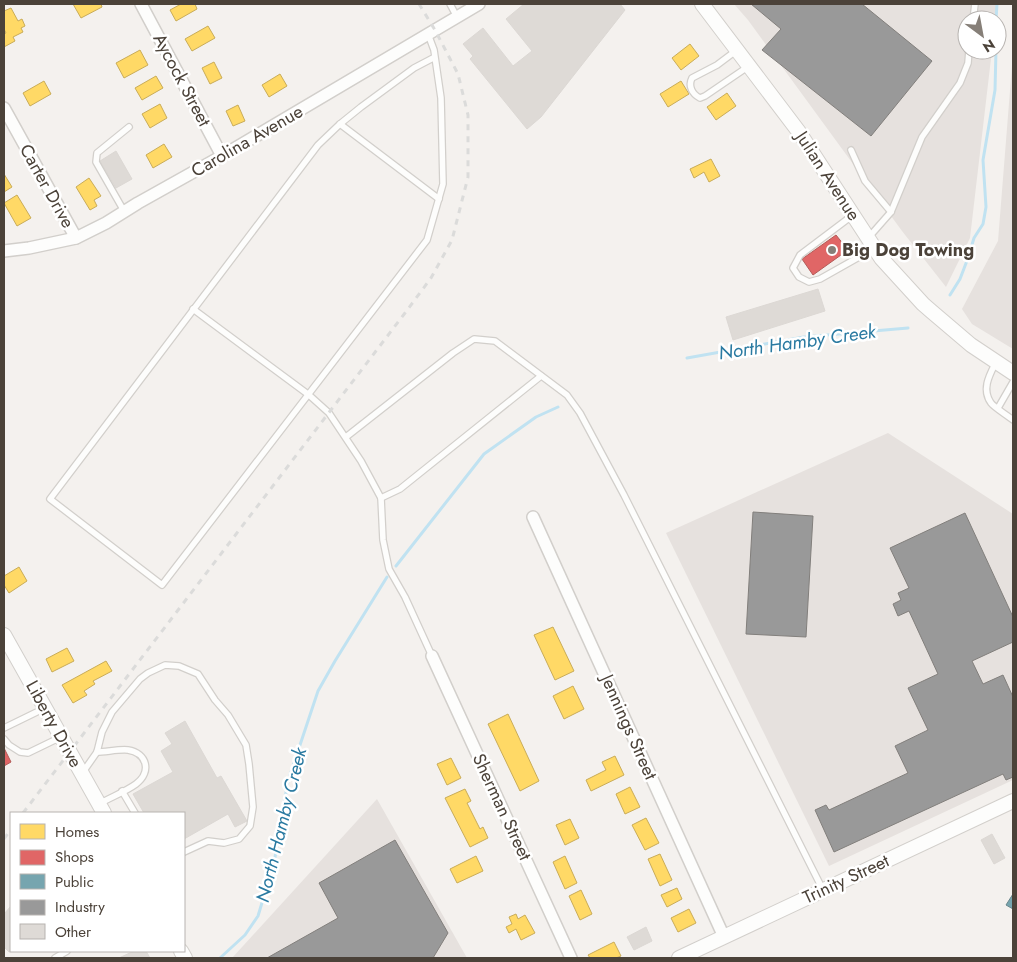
<svg xmlns="http://www.w3.org/2000/svg" width="1017" height="962" viewBox="0 0 1017 962" font-family="Jost,sans-serif">
<rect width="100%" height="100%" fill="#f4f1ee"/>
<g fill="#e6e1de">
<polygon points="734,4 997,4 995,20 967,20 967,50 992,50 970,238 946,287 902,231 748,20"/>
<polygon points="1013,53 1013,349 972,324 962,309 998,241"/>
<polygon points="888,433 1013,514 1013,780 829,866 666,533"/>
<polygon points="377,799 467,958 232,958"/>
</g>
<g fill="#ffd966" stroke="#c9ac58">
<polygon points="73,4 101,4 102,7 81,18"/>
<polygon points="181,4 195,4 197,9 176,21 170,10"/>
<polygon points="11,8 18,21 22,19 25,26 21,28 23,32 13,37 15,41 4,47 4,34 6,33 4,29 4,11"/>
<polygon points="208,26 215,38 192,51 185,39"/>
<polygon points="690,44 699,56 681,70 672,58"/>
<polygon points="140,50 148,65 124,78 116,63"/>
<polygon points="214,62 222,78 210,84 202,68"/>
<polygon points="280,74 287,86 269,97 262,85"/>
<polygon points="156,76 163,88 142,100 135,88"/>
<polygon points="44,81 51,94 30,106 23,93"/>
<polygon points="681,81 689,94 668,107 660,94"/>
<polygon points="727,93 736,106 716,120 707,107"/>
<polygon points="160,104 167,118 150,128 142,114"/>
<polygon points="238,105 245,121 233,126 226,111"/>
<polygon points="164,144 172,157 153,168 146,155"/>
<polygon points="711,159 720,176 709,182 704,172 694,178 690,169"/>
<polygon points="4,174 12,187 4,192"/>
<polygon points="89,178 101,196 94,200 97,206 90,210 76,187"/>
<polygon points="17,195 31,218 17,226 4,203"/>
<polygon points="19,567 27,581 9,593 4,585 4,576"/>
<polygon points="553,627 574,671 555,680 534,635"/>
<polygon points="67,648 74,661 52,672 46,659"/>
<polygon points="106,661 112,671 93,681 95,684 84,691 87,695 73,703 62,685"/>
<polygon points="573,686 584,709 564,719 553,696"/>
<polygon points="508,714 539,781 520,791 488,724"/>
<polygon points="615,756 624,775 591,791 586,780 606,770 602,762"/>
<polygon points="451,758 461,778 447,785 437,764"/>
<polygon points="630,787 640,807 625,814 616,794"/>
<polygon points="465,789 471,801 467,803 480,829 483,827 488,838 470,847 445,798"/>
<polygon points="646,818 659,843 645,850 632,825"/>
<polygon points="570,819 579,838 565,845 556,825"/>
<polygon points="660,854 672,880 660,886 648,859"/>
<polygon points="476,856 483,871 457,883 450,869"/>
<polygon points="565,856 577,883 565,889 553,862"/>
<polygon points="677,888 682,899 667,907 661,895"/>
<polygon points="581,890 592,914 580,920 569,896"/>
<polygon points="689,909 696,923 678,932 671,918"/>
<polygon points="516,914 518,919 525,915 535,933 521,940 516,929 509,933 506,927 512,924 509,917"/>
<polygon points="614,942 621,956 616,958 590,958 588,955"/>
</g>
<g fill="#e06666" stroke="#b35b58">
<polygon points="836,235 848,250 813,275 802,259"/>
<polygon points="4,748 11,762 4,766"/>
</g>
<polygon fill="#76a5af" stroke="#69878c" points="1013,894 1013,909 1006,905"/>
<g fill="#999" stroke="#827f7c">
<polygon points="751,4 862,4 932,61 871,136 762,50 781,29"/>
<polygon points="753,512 813,516 806,637 746,634"/>
<polygon points="965,513 1013,617 1013,642 972,661 983,684 1003,675 1013,697 1013,777 1006,780 1003,774 834,852 815,810 826,805 829,810 908,773 895,746 928,730 908,688 938,674 909,611 898,616 893,604 901,600 898,593 909,588 890,548"/>
<polygon points="395,840 448,933 433,958 267,958 338,918 319,883"/>
</g>
<g fill="none" stroke-linecap="round" stroke-linejoin="round">
<g stroke="#c0e2f1" stroke-width="3">
<polyline points="996,20 997,4"/>
<polyline points="950,295 960,279 968,258 974,238 983,224 986,207 983,160 995,90 996,50"/>
<polyline points="687,358 804,337 908,328"/>
<polyline points="396,566 484,454 536,417 558,407"/>
<polyline points="220,958 245,935 258,916 274,863 288,781 318,691 335,661 387,577"/>
</g>
</g>
<g fill="#dedad6" stroke="#dcd8d4">
<polygon points="524,4 620,4 625,10 541,117 527,129 470,59 473,56 463,44 483,28 513,66 532,51 506,19"/>
<polygon points="116,151 132,179 116,188 100,161"/>
<polygon points="818,289 825,311 733,340 726,317"/>
<polygon points="185,721 217,778 221,776 247,821 235,827 228,814 184,839 184,813 144,813 133,794 173,772 161,751 172,744 165,733"/>
<polygon points="992,834 1005,858 994,864 981,840"/>
<polygon points="11,906 11,949 9,952 4,947 4,914"/>
<polygon points="646,927 652,941 634,950 627,937"/>
<polygon points="134,951 146,951 150,958 119,958"/>
</g>
<g fill="none" stroke-linecap="round" stroke-linejoin="round">
<defs>
<g id="service">
<polyline points="450,4 457,17"/>
<polyline points="973,20 975,4"/>
<polyline points="428,34 434,50 441,98 443,184 427,240 162,585 50,499 318,145 340,124 361,107 414,68 435,57"/>
<path d="M737,50L717,65L692,78C688,86 692,94 700,98L705,96L749,66"/>
<polyline points="340,124 439,199"/>
<polyline points="851,150 865,181 891,212"/>
<polyline points="124,211 96,162 97,153 129,127"/>
<polyline points="853,215 800,255 793,268 799,277 809,282 820,279 875,248"/>
<polyline points="869,237 891,212 922,137 960,83 968,63 969,50"/>
<polyline points="193,309 309,395 329,413 361,461 381,498 383,540 389,569 405,597 432,656"/>
<path d="M996,362C990,374 981,389 991,403C995,408 1007,415 1013,420"/>
<polyline points="998,408 1013,382"/>
<polyline points="346,437 453,353 474,339 495,341 567,395 580,413 624,495 823,890"/>
<polyline points="381,498 400,489 541,376"/>
<polyline points="4,728 45,708"/>
<polyline points="4,739 9,745 20,752 28,753 61,737"/>
<path d="M97,752C106,752 119,749 128,750C147,753 152,772 136,784C125,792 111,797 99,804"/>
<polyline points="83,772 97,752 102,732 112,712 140,679 148,673 165,665 179,666 198,674 215,700 228,715 246,745 249,764 253,807 250,826 239,839 224,843 208,841 184,852"/>
<polyline points="122,791 135,813"/>
<polyline points="55,958 67,951"/>
</g>
<g id="minor">
<polyline points="141,4 222,156"/>
<polyline points="4,108 76,238"/>
<polyline points="4,251 29,248 76,238 106,223 138,203 222,156 479,4"/>
<polyline points="533,517 724,937"/>
<polyline points="432,656 571,958"/>
</g>
<g id="tertiary">
<polyline points="702,4 799,132 881,258 923,304 931,311 971,345 1013,373"/>
<polyline points="4,635 104,813"/>
<polyline points="181,951 185,958"/>
<polyline points="679,958 1013,801"/>
</g>
</defs>
<use href="#service" stroke="#d2cfcb" stroke-width="8"/>
<use href="#minor" stroke="#d2cfcb" stroke-width="14"/>
<use href="#tertiary" stroke="#d2cfcb" stroke-width="16"/>
<use href="#service" stroke="#fdfdfc" stroke-width="5.5"/>
<use href="#minor" stroke="#fdfdfc" stroke-width="11"/>
<use href="#tertiary" stroke="#fdfdfc" stroke-width="14"/>
<g stroke="#dbdbda" stroke-width="3" stroke-dasharray="6 6" stroke-linecap="butt">
<polyline points="23,813 405,313 431,278 452,240 468,177 468,115 458,74 435,30 419,4"/>
<polyline points="4,839 11,829"/>
</g>
</g>
<circle fill="#867f78" stroke="#fff" stroke-width="2" cx="832" cy="250" r="5"/>
<g text-anchor="middle" dominant-baseline="central" stroke-width="5" stroke-linejoin="round" paint-order="stroke">
<g font-size="18" fill="#4b4239" stroke="#fff">
<text transform="translate(182 80) rotate(62)">Aycock Street</text>
<text transform="translate(247 141) rotate(-30)">Carolina Avenue</text>
<text transform="translate(828 176) rotate(57)">Julian Avenue</text>
<text transform="translate(47 186) rotate(61)">Carter Drive</text>
<text transform="translate(54 724) rotate(61)">Liberty Drive</text>
<text transform="translate(629 727) rotate(66)">Jennings Street</text>
<text transform="translate(502 807) rotate(65)">Sherman Street</text>
<text transform="translate(846 879) rotate(-25)">Trinity Street</text>
</g>
<g font-size="18" font-weight="bold" fill="#4b4239" stroke="#fff" text-anchor="start">
<text x="842" y="250">Big Dog Towing</text>
</g>
<g font-size="19" font-style="italic" fill="#2a7aa1" stroke="#fff">
<text transform="translate(797 342) rotate(-8)">North Hamby Creek</text>
<text transform="translate(281 825) rotate(-76)">North Hamby Creek</text>
</g>
</g>
<rect width="1017" height="962" fill="none" stroke="#4b4239" stroke-width="10"/>
<rect x="10" y="812" width="175" height="140" fill="#ffffff" stroke="#b7b3b0"/>
<rect x="20" y="824" width="25" height="15" fill="#ffd966" stroke="#b7b3b0"/>
<text x="55" y="837" font-size="15" fill="#4b4239">Homes</text>
<rect x="20" y="850" width="25" height="15" fill="#e06666" stroke="#b7b3b0"/>
<text x="55" y="862" font-size="15" fill="#4b4239">Shops</text>
<rect x="20" y="874" width="25" height="15" fill="#76a5af" stroke="#b7b3b0"/>
<text x="55" y="887" font-size="15" fill="#4b4239">Public</text>
<rect x="20" y="900" width="25" height="15" fill="#999999" stroke="#b7b3b0"/>
<text x="55" y="912" font-size="15" fill="#4b4239">Industry</text>
<rect x="20" y="924" width="25" height="15" fill="#dedad6" stroke="#b7b3b0"/>
<text x="55" y="937" font-size="15" fill="#4b4239">Other</text>
<g transform="translate(982 35) rotate(148)"><circle r="24" fill="#ffffff" stroke="#b7b3b0"/>
<path d="M0-4L9 19L0 12L-9 19Z" fill="#867f78"/>
<text y="-8" font-size="14" font-weight="bold" text-anchor="middle" fill="#4b4239">N</text>
</g>
</svg>
